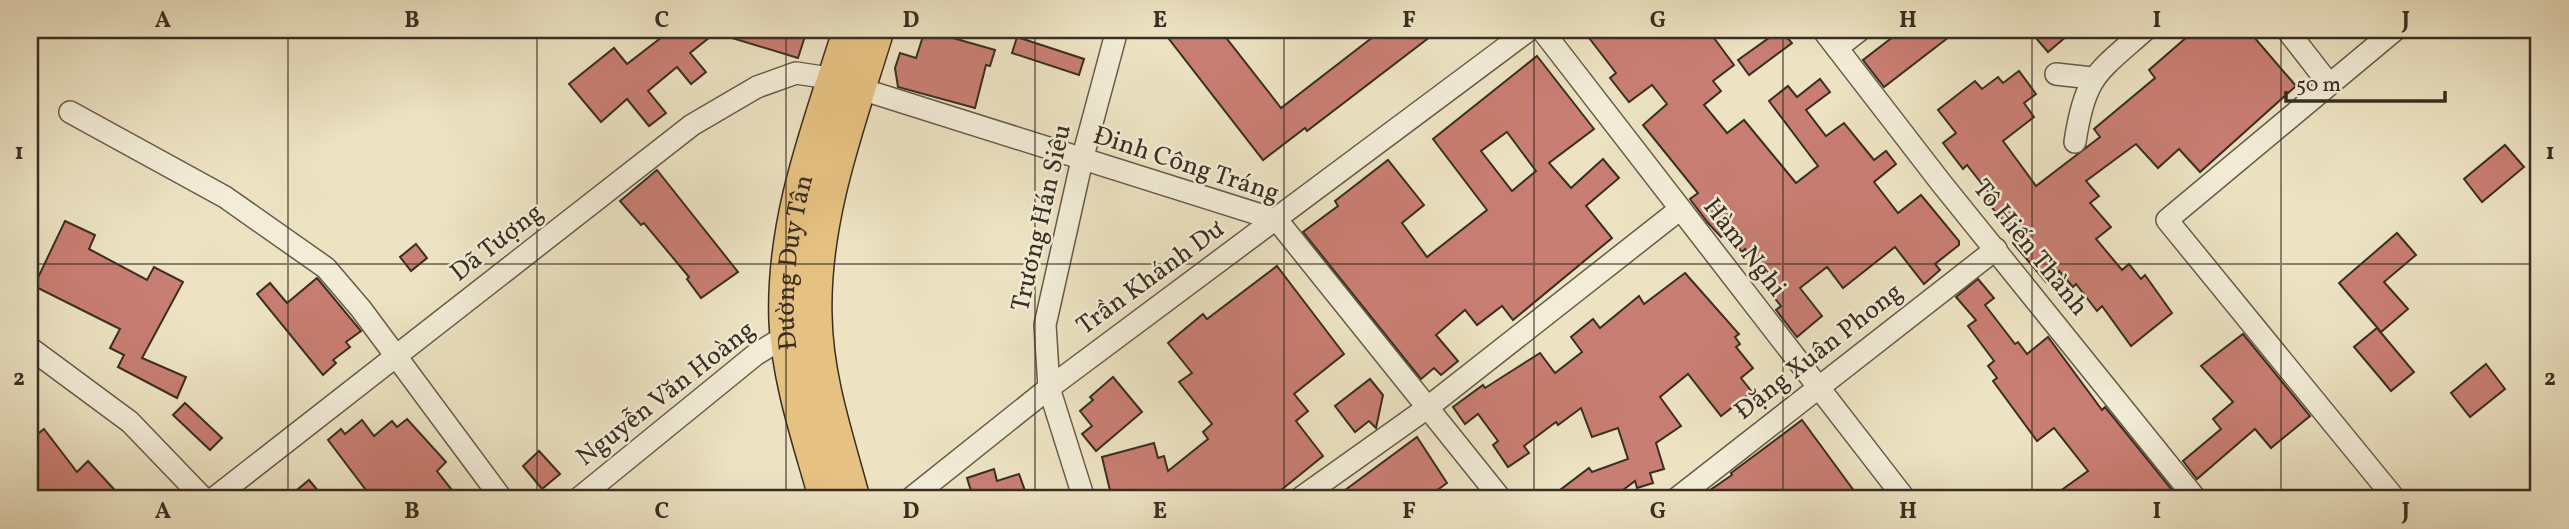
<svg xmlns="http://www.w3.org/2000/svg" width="2569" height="529" viewBox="0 0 2569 529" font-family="Vollkorn,serif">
<rect width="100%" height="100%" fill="#ede3c3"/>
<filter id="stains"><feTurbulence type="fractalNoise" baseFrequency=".00286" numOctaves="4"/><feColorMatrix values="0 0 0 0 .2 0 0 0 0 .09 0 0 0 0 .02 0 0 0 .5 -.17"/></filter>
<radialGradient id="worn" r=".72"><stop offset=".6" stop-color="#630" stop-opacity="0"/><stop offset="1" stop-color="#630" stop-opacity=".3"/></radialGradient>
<g fill="#c97e73" stroke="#392e22" stroke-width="2" fill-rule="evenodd">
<polygon points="671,30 719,30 690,53 706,72 691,84 677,67 648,91 666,113 649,126 627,99 601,122 569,84 614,48 627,64"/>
<polygon points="720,30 807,30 798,58 719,34"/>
<polygon points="925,30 995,50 990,66 986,65 975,108 898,87 895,68 900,53 916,58"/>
<polygon points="1162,30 1220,30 1281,108 1382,30 1439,30 1307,131 1305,128 1263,160"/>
<polygon points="1583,30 1708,30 1734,65 1713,81 1721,91 1704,105 1727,133 1744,120 1796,183 1818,166 1769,101 1788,86 1797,97 1820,79 1830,92 1806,110 1826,136 1844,123 1874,160 1886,151 1896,164 1874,182 1898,213 1921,195 1959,241 1959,245 1935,264 1940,270 1924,284 1895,247 1843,288 1827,267 1800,288 1822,316 1797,337 1776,310 1781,306 1766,288 1772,283 1745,249 1742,252 1726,233 1721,237 1708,223 1690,199 1698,193 1643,125 1667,104 1652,85 1629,102 1610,78 1616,73"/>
<polygon points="1780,30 1792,43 1749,75 1738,60"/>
<polygon points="1902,30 1958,30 1884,87 1863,60"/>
<polygon points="2029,30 2074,30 2048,52"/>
<polygon points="2195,30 2248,30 2296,86 2200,172 2179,149 2158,168 2136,144 2086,181 2099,196 2090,203 2111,227 2096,239 2122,270 2129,264 2141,279 2145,275 2172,313 2131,346 2102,306 2097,311 2076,284 2073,287 2059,271 2046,282 2013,243 2016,241 2007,227 1987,201 1992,197 1967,165 1963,169 1943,143 1956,133 1938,110 1975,81 1982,89 1998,77 2003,83 2019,71 2036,94 2024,103 2034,117 2003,141 2036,186 2100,137 2094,129 2155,78 2149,70"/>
<polygon points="1017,37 1084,59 1079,75 1012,53"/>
<path d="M1537,56L1594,129L1549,163L1571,188L1603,159L1619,178L1586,206L1612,238L1513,320L1502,306L1477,325L1465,310L1436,335L1458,361L1441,375L1434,368L1421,379L1303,232L1338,206L1335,201L1388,160L1424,205L1402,223L1427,257L1487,210L1433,139ZM1507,132L1536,171L1512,191L1481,151Z"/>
<polygon points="2505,145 2524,167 2482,202 2464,179"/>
<polygon points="657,170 738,272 701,298 687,279 689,277 644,223 641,225 620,201"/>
<polygon points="65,221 95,235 89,249 147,280 154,267 183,282 142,358 186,377 177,398 118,367 124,355 110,348 120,329 34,286"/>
<polygon points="2397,233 2416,255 2384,282 2408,309 2381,332 2339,283"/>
<polygon points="416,244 427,258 411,271 400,257"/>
<polygon points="1277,266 1344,354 1294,394 1308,411 1296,421 1323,456 1270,499 1112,499 1102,457 1154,443 1158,458 1164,456 1168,471 1208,439 1203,432 1212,424 1179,382 1192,373 1168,343 1203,314 1207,319"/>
<polygon points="1685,273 1739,334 1735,337 1740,344 1736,347 1753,368 1741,378 1752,392 1721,416 1688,374 1660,397 1681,426 1656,443 1664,469 1650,473 1653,483 1637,488 1635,481 1611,499 1567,499 1560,490 1589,468 1592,472 1628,459 1618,428 1592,437 1581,408 1558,425 1556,422 1524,446 1529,453 1508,467 1493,445 1498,441 1478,414 1465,424 1453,407 1483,385 1485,388 1540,353 1555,373 1582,352 1571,337 1593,319 1600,328 1639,296 1644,304"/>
<polygon points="317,278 361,331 346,342 350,347 333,360 336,363 323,375 257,294 270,283 287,303"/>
<polygon points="1978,279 1994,298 1985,305 2015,344 2018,342 2027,354 2048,337 2102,410 2105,407 2177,496 2172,499 2049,499 2088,471 2054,428 2037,441 1993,381 1997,378 1988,366 1994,361 1968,326 1976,320 1956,297"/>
<polygon points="2377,328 2414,372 2391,391 2354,347"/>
<polygon points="2243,334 2310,416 2271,448 2255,429 2197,479 2183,461 2221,429 2213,419 2233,402 2201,366"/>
<polygon points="2486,364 2505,389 2470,417 2451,393"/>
<polygon points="1113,377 1142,412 1096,451 1082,434 1092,426 1080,411 1093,400 1090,397"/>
<polygon points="1370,379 1383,395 1376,428 1369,421 1355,432 1335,406"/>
<polygon points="185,403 222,438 210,450 173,415"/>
<polygon points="407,419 446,462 437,471 459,499 384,499 378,493 372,498 328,440 341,429 345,434 362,420 374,436 392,421 397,427"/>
<polygon points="1802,420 1860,499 1697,499 1732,475 1731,473"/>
<polygon points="44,429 77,472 88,461 123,499 30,499 30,440"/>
<polygon points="1417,437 1447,483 1436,491 1441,499 1333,499"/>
<polygon points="539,451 560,474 542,489 523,466"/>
<polygon points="994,469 997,481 1019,474 1028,499 954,499 954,497 971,491 967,478"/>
<polygon points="309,480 325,499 286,499"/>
</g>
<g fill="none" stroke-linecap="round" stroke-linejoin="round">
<defs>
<g id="minor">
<polyline points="1542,30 1905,499"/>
<polyline points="1823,30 1942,184 2196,499"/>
<polyline points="2287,30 2329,84"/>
<polyline points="2395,30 2167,220 2395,499"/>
<polyline points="1837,48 1860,30"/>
<polyline points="2056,74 2092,78"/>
<polyline points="858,88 1277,220 1501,499"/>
<polyline points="70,112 225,197 326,268 361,309 502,499"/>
<path d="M2075,142C2085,75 2097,73 2145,30"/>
<polyline points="30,348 130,422 204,499"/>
<polyline points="213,499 692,125 757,87 796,73 836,79"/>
<polyline points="578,499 755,355 789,334"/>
<polyline points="910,499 1049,388 1529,30"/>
<polyline points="1084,499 1049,388 1045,325 1082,160 1117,30"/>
<polyline points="1299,499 1427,408 1679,210"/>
<polyline points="1676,499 1996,249"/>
</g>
<g id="primary">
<path id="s1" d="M827,499C811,441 790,382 787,322C783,220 821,125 851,30"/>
<path d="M852,499C836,439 815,379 814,316C811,219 848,121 876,30"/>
</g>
</defs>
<use href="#minor" stroke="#665b4a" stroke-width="24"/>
<use href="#primary" stroke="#392e22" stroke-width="38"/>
<use href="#minor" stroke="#f3edd8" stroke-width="21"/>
<use href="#primary" stroke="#e6c282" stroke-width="35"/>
</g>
<path fill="none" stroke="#392e22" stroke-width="2" stroke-opacity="0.55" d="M288,30V499M537,30V499M786,30V499M1035,30V499M1284,30V499M1534,30V499M1783,30V499M2032,30V499M2281,30V499M30,264H2539"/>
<g text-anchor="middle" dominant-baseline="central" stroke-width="5" stroke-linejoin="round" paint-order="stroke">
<g font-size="26" fill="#392e22" stroke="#f3edd8">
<text transform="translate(1186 165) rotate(18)">Đinh Công Tráng</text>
<text transform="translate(1042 218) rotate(-77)">Trương Hán Siêu</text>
<text transform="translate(497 243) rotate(-38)">Dã Tượng</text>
<text transform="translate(1744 248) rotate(52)">Hàm Nghi</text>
<text transform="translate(2030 248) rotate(51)">Tô Hiến Thành</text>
<text stroke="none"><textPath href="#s1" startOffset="242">Đường Duy Tân</textPath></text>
<text transform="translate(1151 278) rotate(-36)">Trần Khánh Dư</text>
<text transform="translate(1819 352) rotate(-38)">Đặng Xuân Phong</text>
<text transform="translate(666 394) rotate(-38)">Nguyễn Văn Hoàng</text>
</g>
</g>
<rect width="2569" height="529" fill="none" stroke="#ede3c3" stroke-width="77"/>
<path d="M2286 91v10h159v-10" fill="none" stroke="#392e22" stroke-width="3.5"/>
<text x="2296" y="91" font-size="21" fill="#392e22" stroke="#f3edd8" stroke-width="5" paint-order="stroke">50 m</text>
<rect x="38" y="38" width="2492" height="452" fill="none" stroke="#392e22" stroke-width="2.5"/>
<g font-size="23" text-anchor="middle" font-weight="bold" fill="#392e22">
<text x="163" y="27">A</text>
<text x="412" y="27">B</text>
<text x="662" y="27">C</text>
<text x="911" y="27">D</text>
<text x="1160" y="27">E</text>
<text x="1409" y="27">F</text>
<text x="1658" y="27">G</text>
<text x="1908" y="27">H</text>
<text x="2157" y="27">I</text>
<text x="2406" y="27">J</text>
<text x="19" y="159">1</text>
<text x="2550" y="159">1</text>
<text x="19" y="385">2</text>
<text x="2550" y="385">2</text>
<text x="163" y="518">A</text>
<text x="412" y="518">B</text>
<text x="662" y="518">C</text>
<text x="911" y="518">D</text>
<text x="1160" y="518">E</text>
<text x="1409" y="518">F</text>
<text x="1658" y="518">G</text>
<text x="1908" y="518">H</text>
<text x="2157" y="518">I</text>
<text x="2406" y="518">J</text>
</g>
<rect width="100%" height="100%" filter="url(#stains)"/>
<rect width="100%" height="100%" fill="url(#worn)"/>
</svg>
